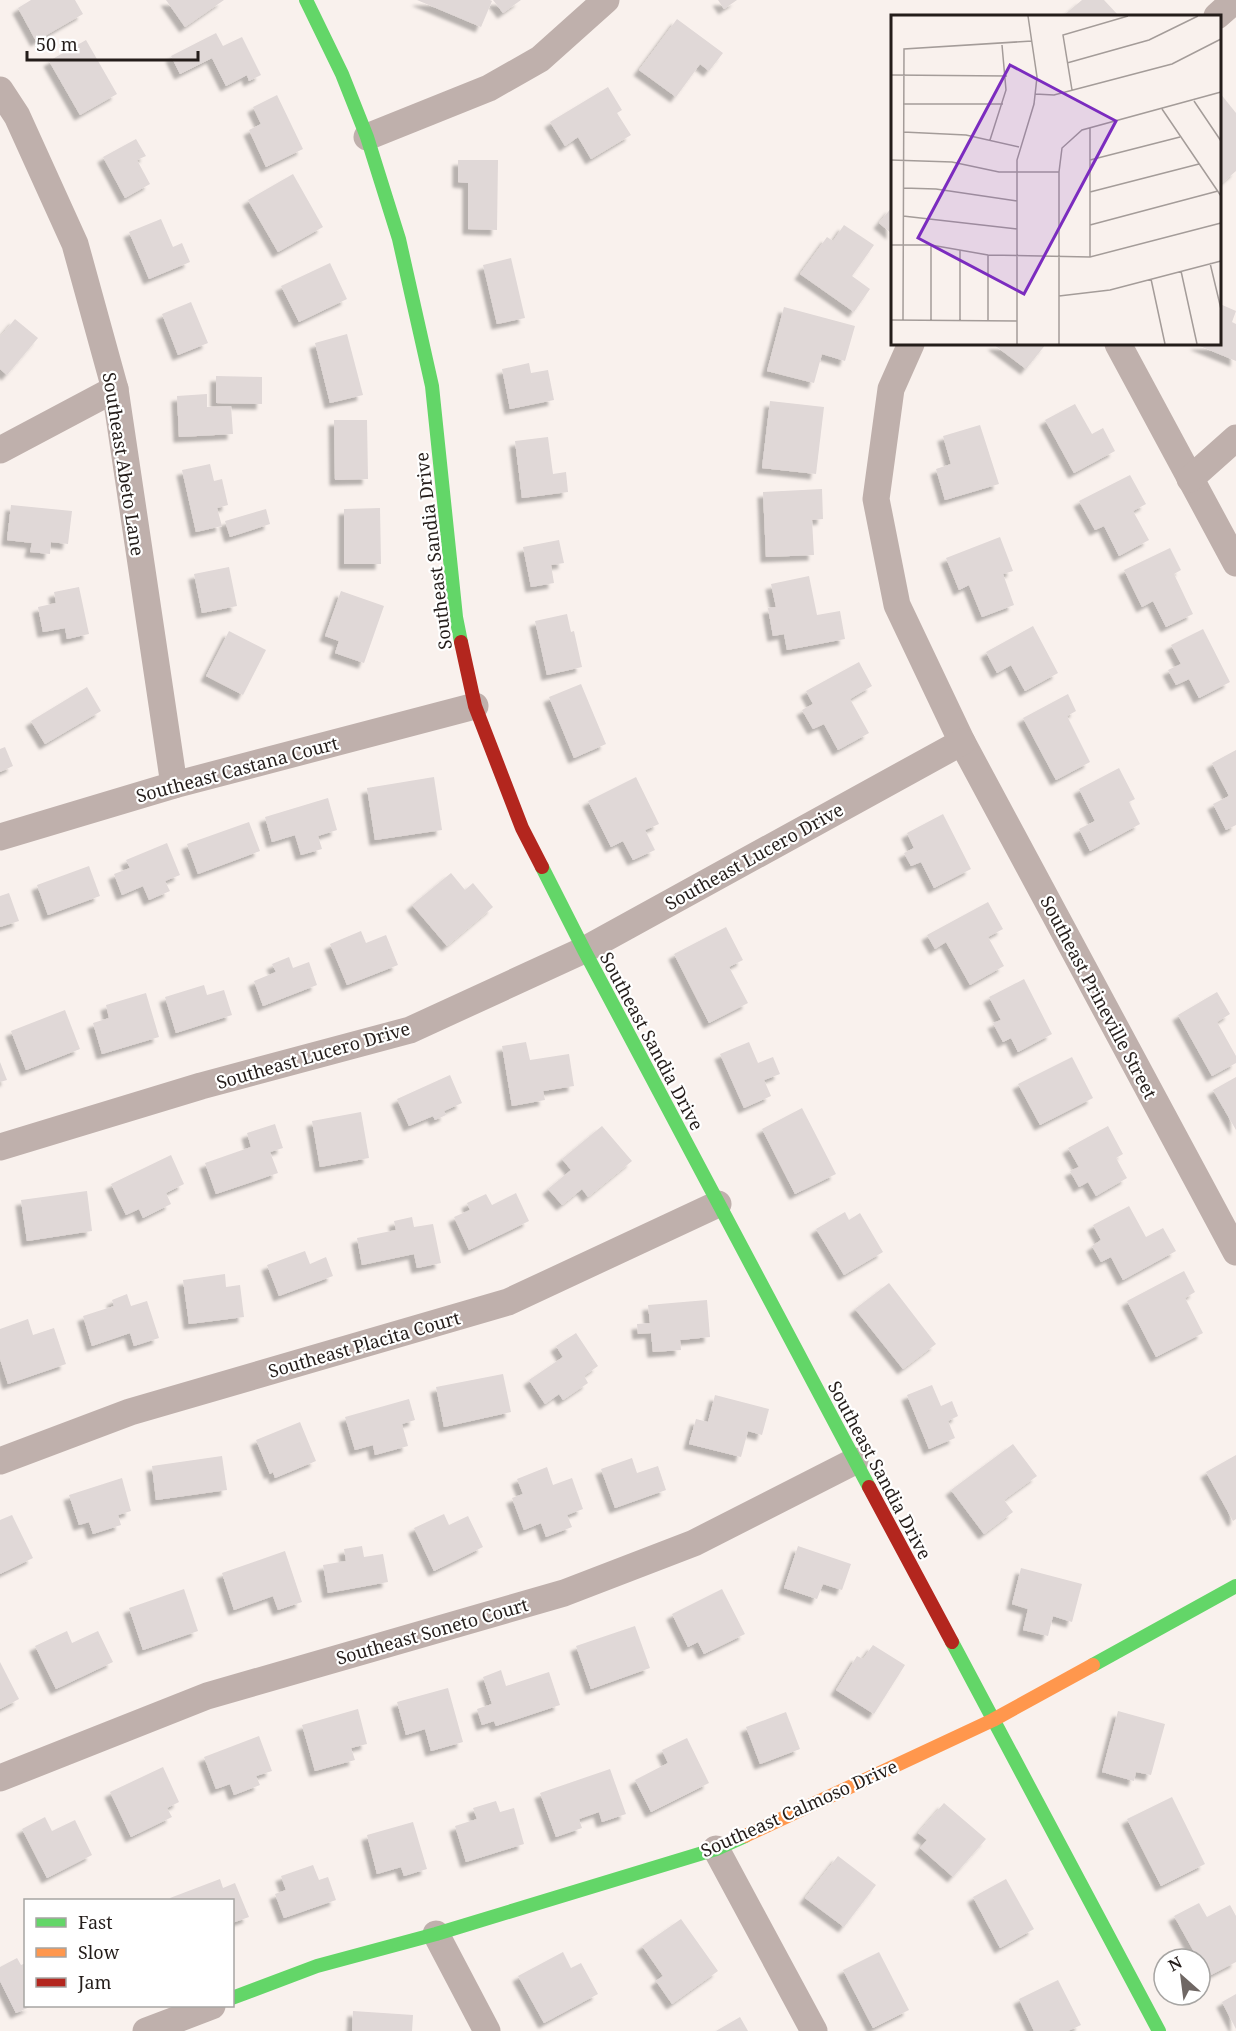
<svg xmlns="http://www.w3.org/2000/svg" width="1236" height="2031" viewBox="0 0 1236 2031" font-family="'Noto Serif',serif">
<defs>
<filter id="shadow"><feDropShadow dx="-5.5" dy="5.5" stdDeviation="1.5" flood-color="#0004"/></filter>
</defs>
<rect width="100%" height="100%" fill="#f9f1ed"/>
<g fill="#e0d8d7" filter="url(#shadow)">
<polygon points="31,0 75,0 83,14 36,41 18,8"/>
<polygon points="166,0 224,0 185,27"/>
<polygon points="417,0 490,0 492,1 481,27"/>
<polygon points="493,0 521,0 503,13"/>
<polygon points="718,0 737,0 724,9"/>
<polygon points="1082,0 1104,0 1119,16 1063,16"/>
<polygon points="677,19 723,53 709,71 700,64 676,97 639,70"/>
<polygon points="216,33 223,46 242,37 261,75 249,81 247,75 226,86 212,58 180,74 171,56"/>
<polygon points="86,40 117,94 80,115 49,61"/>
<polygon points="608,87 622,110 617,113 631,135 591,159 578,137 565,146 550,122"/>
<polygon points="1220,93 1236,113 1236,171 1222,183 1220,180"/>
<polygon points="277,95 303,149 266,167 249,130 261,124 253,107"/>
<polygon points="136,139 146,156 137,160 150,184 125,198 103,157"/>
<polygon points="458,160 498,160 497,230 468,229 468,183 458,182"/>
<polygon points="293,174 323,227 278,252 248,200"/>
<polygon points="892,207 892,234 879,223"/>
<polygon points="161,219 173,247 182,243 190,262 149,279 129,232"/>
<polygon points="844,225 874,245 852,276 870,289 854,312 800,274 827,237 833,241"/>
<polygon points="511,258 525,318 497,324 483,265"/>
<polygon points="330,263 347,299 299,322 281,286"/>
<polygon points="191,302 208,343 178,355 162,314"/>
<polygon points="1220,304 1236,311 1232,322 1236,324 1236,361 1195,344 1220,344"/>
<polygon points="784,307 855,326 845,361 822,354 814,383 767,371"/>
<polygon points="15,319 38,338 7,375 0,369 0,337"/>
<polygon points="347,334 363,395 330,403 315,343"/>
<polygon points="993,344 1046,344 1026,369"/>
<polygon points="529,363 531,373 548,370 554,400 510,409 502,369"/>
<polygon points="216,376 262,377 262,404 216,403"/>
<polygon points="207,394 207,407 231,406 233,434 179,437 177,396"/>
<polygon points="770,401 824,407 816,474 762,468"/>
<polygon points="1075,404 1092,434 1103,428 1115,451 1074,473 1045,420"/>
<polygon points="334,420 367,420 368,479 335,480"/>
<polygon points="980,425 999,484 945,500 936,469 951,464 943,436"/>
<polygon points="548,437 553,474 566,472 568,492 522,498 515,441"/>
<polygon points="210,464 214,481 222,479 228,505 217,508 222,526 196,532 182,470"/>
<polygon points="1130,475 1146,504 1133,511 1149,540 1119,556 1104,526 1095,530 1079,501"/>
<polygon points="822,489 823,519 812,520 814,555 766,557 763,492"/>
<polygon points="11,505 72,511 68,544 51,542 50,554 30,552 32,543 7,540"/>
<polygon points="380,508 381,564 344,564 344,509"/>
<polygon points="266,509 270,524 230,537 225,521"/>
<polygon points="1000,537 1013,571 1003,574 1014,605 982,617 969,585 959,590 946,558"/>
<polygon points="559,540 564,563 551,565 554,583 531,587 523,547"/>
<polygon points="1170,548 1181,570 1174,574 1193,614 1166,627 1153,601 1142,607 1124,570"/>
<polygon points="229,567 237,606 202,613 194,574"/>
<polygon points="809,576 817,615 840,611 845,639 787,650 784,634 773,636 768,608 776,607 771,584"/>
<polygon points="79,587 89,634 67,639 65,628 43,632 38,607 56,603 54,592"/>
<polygon points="341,591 384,606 364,663 335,653 339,641 325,636"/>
<polygon points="567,614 571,632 574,631 582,667 547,675 535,621"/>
<polygon points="1033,626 1058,673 1025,691 1011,665 997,673 986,652"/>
<polygon points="1203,629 1230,682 1199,698 1189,679 1176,685 1168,670 1181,664 1171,645"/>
<polygon points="229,631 266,650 243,695 206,676"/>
<polygon points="859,662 872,686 850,699 869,733 838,750 824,724 813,729 802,710 813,704 806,691"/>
<polygon points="581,684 606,744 574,758 549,697"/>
<polygon points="87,687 101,711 45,744 31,721"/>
<polygon points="1068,694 1076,711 1067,716 1090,762 1056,780 1023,718"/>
<polygon points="5,747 13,766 0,772 0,749"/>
<polygon points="1236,750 1236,825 1226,830 1213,804 1229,796 1212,763"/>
<polygon points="1119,768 1135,799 1129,802 1140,824 1090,851 1079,829 1095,821 1079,789"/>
<polygon points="434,777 442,830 375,840 367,788"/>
<polygon points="636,777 659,824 645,830 655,850 633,860 623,841 611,847 588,801"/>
<polygon points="328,798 337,830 318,836 322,849 301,855 295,835 272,842 265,817"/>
<polygon points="943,814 971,869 934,888 921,862 911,866 904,853 914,848 907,833"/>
<polygon points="249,822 260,851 198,874 187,844"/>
<polygon points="167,843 180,875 165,881 170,891 149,900 143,886 122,895 114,874 130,868 126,860"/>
<polygon points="89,866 100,896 48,915 37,885"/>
<polygon points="451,873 465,890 473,883 493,907 447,946 412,905"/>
<polygon points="9,893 19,921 0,927 0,896"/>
<polygon points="988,902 1003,929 988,937 1004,966 970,985 946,942 935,949 927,935"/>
<polygon points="726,927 743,960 729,967 748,1003 709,1023 674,954"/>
<polygon points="361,931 366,943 386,935 398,965 347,985 330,944"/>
<polygon points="289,957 293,968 309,962 317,985 263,1006 254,981 276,972 272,964"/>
<polygon points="1024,979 1052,1034 1018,1052 1011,1038 1003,1042 993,1023 1001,1020 989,997"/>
<polygon points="204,985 207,995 224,990 232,1015 176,1033 165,997"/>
<polygon points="1217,992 1230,1014 1217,1022 1236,1056 1236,1063 1212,1076 1178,1015"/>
<polygon points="146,993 159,1037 102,1054 93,1023 109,1018 106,1005"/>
<polygon points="65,1010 80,1049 26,1070 11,1031"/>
<polygon points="526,1042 530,1060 569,1054 574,1086 543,1091 545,1100 512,1106 502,1046"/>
<polygon points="749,1042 758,1063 773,1057 780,1074 764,1080 771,1096 744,1108 720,1054"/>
<polygon points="1072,1057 1093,1098 1040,1125 1018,1084"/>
<polygon points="0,1062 7,1080 0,1082"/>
<polygon points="450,1075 462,1103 444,1111 446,1115 435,1120 433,1116 409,1126 397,1099"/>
<polygon points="1236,1077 1236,1130 1213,1090"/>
<polygon points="802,1108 836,1174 795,1194 762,1129"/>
<polygon points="361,1112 369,1158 320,1167 312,1121"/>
<polygon points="275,1124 283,1148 270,1152 278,1173 216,1194 205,1163 251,1147 247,1133"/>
<polygon points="602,1126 632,1161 588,1197 582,1189 562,1205 548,1189 571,1170 562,1159"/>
<polygon points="1108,1126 1123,1154 1116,1158 1127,1178 1096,1196 1088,1182 1079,1187 1070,1171 1079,1167 1068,1148"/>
<polygon points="171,1155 184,1184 166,1193 171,1204 143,1218 139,1209 126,1215 111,1184"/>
<polygon points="87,1191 92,1231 27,1241 21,1200"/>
<polygon points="516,1193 529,1221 469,1250 454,1217 470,1210 467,1203 486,1194 492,1205"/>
<polygon points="1129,1206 1146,1237 1163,1228 1176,1251 1123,1280 1111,1257 1101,1262 1092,1246 1101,1240 1093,1225"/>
<polygon points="845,1212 849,1220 860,1213 883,1252 844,1275 816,1229"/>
<polygon points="412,1217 414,1227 433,1224 441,1263 417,1268 414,1254 362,1265 357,1238 396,1230 394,1221"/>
<polygon points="305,1251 310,1264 326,1257 333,1276 279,1296 267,1265"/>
<polygon points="1184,1271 1195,1292 1185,1298 1203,1333 1156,1357 1127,1301"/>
<polygon points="225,1274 226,1287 240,1285 244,1317 189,1324 183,1280"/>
<polygon points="889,1283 936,1344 903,1369 855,1309"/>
<polygon points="127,1294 131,1306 147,1301 159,1338 134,1346 130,1333 92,1346 83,1316 114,1306 112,1300"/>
<polygon points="707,1300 710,1337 680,1340 681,1350 653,1352 651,1333 638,1334 637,1324 650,1323 648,1305"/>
<polygon points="28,1319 33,1335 54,1328 66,1364 8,1384 0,1359 0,1329"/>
<polygon points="576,1333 598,1366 584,1376 588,1383 563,1400 559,1394 545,1404 529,1380 563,1357 556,1346"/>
<polygon points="503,1374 511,1412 444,1427 436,1387"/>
<polygon points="932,1385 941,1406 952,1401 958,1416 948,1421 955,1438 929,1449 907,1395"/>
<polygon points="715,1395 769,1409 762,1435 748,1431 741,1457 689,1444 696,1419 708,1422"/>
<polygon points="409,1399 415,1420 402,1424 408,1446 375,1455 373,1445 355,1450 345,1417"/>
<polygon points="300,1422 316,1461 275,1478 273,1472 270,1474 256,1440"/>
<polygon points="1013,1444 1037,1476 1004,1500 1013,1512 984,1534 951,1490"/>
<polygon points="1236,1455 1236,1519 1233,1521 1206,1472"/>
<polygon points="222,1456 227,1490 156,1500 152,1466"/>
<polygon points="632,1458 637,1473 658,1466 666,1490 615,1508 601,1469"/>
<polygon points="547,1467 553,1485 572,1478 583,1509 567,1515 572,1527 546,1537 541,1523 524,1530 512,1498 523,1494 517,1479"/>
<polygon points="122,1478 131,1511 118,1515 121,1525 93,1534 89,1522 79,1525 69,1495"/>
<polygon points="444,1514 449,1525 468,1516 483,1547 434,1571 414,1528"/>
<polygon points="12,1515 33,1558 0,1574 0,1520"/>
<polygon points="362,1546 364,1557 383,1554 388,1582 328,1593 323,1565 346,1561 344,1549"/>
<polygon points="798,1546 851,1564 842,1590 823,1584 817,1599 784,1588"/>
<polygon points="285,1551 302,1602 278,1610 273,1596 234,1610 222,1573"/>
<polygon points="1021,1568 1082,1584 1072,1622 1053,1616 1048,1636 1023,1630 1028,1609 1012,1604"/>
<polygon points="184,1589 198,1631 143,1650 129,1608"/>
<polygon points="722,1589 745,1634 704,1654 698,1642 688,1647 672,1614"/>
<polygon points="635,1626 650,1668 591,1689 576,1646"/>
<polygon points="67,1631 72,1643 98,1631 113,1662 56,1689 35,1646"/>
<polygon points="873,1645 905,1665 874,1714 836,1690 857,1656 863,1659"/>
<polygon points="0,1662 19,1699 0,1709"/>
<polygon points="501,1670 506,1686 549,1672 560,1705 496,1726 494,1721 482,1725 477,1709 492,1704 483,1677"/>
<polygon points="448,1688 463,1742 431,1751 425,1729 406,1735 397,1702"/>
<polygon points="358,1709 367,1744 351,1748 355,1760 315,1771 302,1725"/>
<polygon points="1118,1711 1165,1724 1151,1775 1136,1772 1134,1781 1102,1772"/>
<polygon points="786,1712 800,1749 760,1764 746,1727"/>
<polygon points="259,1736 272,1771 256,1776 260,1785 234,1795 230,1784 216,1789 204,1757"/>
<polygon points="687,1738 709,1783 651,1812 635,1780 668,1763 662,1750"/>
<polygon points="163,1767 179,1802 167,1808 172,1817 131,1837 110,1792"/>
<polygon points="610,1769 626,1814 602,1822 599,1812 579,1819 582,1828 556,1837 540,1793"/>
<polygon points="1172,1797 1205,1864 1161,1886 1127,1819"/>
<polygon points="496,1801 500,1812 514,1808 524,1844 466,1862 455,1826 477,1819 473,1808"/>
<polygon points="944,1803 986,1839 953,1877 920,1848 927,1840 918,1833"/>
<polygon points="45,1817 52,1831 75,1820 92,1855 47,1878 22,1829"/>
<polygon points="413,1822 427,1869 404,1876 401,1867 377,1874 367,1835"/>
<polygon points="838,1856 876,1885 844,1927 805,1898"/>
<polygon points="313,1865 319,1880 328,1877 336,1900 284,1918 275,1894 286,1890 281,1876"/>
<polygon points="220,1879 223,1888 235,1883 249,1917 232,1923 232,1900 171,1900 170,1898"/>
<polygon points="1006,1879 1034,1929 1000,1948 973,1897"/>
<polygon points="1199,1903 1207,1917 1230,1905 1236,1916 1236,1962 1207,1977 1200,1964 1200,1959 1198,1959 1174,1916"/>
<polygon points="681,1919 718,1971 672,2004 656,1981 663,1976 642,1946"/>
<polygon points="563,1952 571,1968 581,1963 598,1994 544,2023 518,1976"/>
<polygon points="879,1952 909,2010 873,2028 843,1970"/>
<polygon points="17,1958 21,1965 26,1963 26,2006 32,2006 16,2013 0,1981 0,1967"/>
<polygon points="1058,1980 1081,2025 1068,2031 1034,2031 1019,1999"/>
<polygon points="1236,1994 1236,2029 1222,2002"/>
<polygon points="353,2011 413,2015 412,2031 352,2031"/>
<polygon points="740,2017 748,2031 716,2031"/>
</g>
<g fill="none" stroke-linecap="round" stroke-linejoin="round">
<g stroke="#bfb0ac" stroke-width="27">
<polyline points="1217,16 1235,0"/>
<polyline points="0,90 17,116 75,244 115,389 174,785"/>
<polyline points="367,137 489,88 540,59 606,0"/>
<polyline points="911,344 891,389 876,499 897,605 962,742 1236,1252"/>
<polyline points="1118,344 1236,563"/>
<polyline points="0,450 115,389"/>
<polyline points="1190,479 1236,438"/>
<polyline points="0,837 174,785 475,706"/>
<polyline points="0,1147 201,1086 410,1030 584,950 962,742"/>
<polyline points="0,1461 130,1412 508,1302 718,1204"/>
<polyline points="0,1778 207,1696 564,1593 694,1543 855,1461"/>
<polyline points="716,1849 814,2031"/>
<polyline points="436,1934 487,2031"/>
<polyline points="146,2031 212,2006"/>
</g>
<g stroke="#63d668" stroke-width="14">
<polyline points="306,0 342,74 367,137 399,239 432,386 456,617 461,642"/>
<polyline points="542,867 584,950 869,1487"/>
<polyline points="952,1642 1159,2031"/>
<polyline points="1093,1665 1236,1586"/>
<polyline points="232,1998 317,1966 436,1934 716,1849 745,1836"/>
</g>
<polyline stroke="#ff974d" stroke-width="14" points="745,1836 993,1720 1093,1665"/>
<g stroke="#b3261e" stroke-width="14">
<polyline points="461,642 475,706 522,828 542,867"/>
<polyline points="869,1487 952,1642"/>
</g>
</g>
<g text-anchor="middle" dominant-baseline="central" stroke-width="4.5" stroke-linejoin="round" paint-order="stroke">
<g font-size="18" fill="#241d1a" stroke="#fff">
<text transform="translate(124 464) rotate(81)">Southeast Abeto Lane</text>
<text transform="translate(433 551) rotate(-97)">Southeast Sandia Drive</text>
<text transform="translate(237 769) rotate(-15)">Southeast Castana Court</text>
<text transform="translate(754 856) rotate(-29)">Southeast Lucero Drive</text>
<text transform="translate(1099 997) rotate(62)">Southeast Prineville Street</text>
<text transform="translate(652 1041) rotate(62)">Southeast Sandia Drive</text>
<text transform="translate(313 1055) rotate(-16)">Southeast Lucero Drive</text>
<text transform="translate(364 1344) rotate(-16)">Southeast Placita Court</text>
<text transform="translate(880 1470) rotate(62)">Southeast Sandia Drive</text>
<text transform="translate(432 1631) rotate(-16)">Southeast Soneto Court</text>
<text transform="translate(799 1808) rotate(-24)">Southeast Calmoso Drive</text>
</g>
</g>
<g transform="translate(891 15)">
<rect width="330" height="330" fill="#f9f1ed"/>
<path fill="none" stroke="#a49c99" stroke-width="1.5" d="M176,48L258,25L307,1M0,60L116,61M181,75L172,20L237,1M144,79L163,80L281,49L330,24M303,86L330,126M12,89H112M271,94L330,181M199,113V242M12,117L75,120L128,132M99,125L115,75L111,30M0,145L61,147L108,157H168M199,145L289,122M12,173L45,174L126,186M199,177L308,149M12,201L126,214M199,210L327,176M0,230H40L97,240L199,242L330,208M40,230V305M97,240V305M319,248L330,294M290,256L306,329M260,264L274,329M168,281L219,275L330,246M0,305L126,306M12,305L13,34L141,26M69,306V235M126,329V145L143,89L146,62L137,1M168,329V157L171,133L191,115L330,77"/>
<path fill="#7b2cbf" fill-opacity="0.15" stroke="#7b2cbf" stroke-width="3" d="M119,50L225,106L133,279L27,223Z"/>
<rect width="330" height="330" fill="none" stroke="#241d1a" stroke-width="3"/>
</g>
<rect x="24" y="1899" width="210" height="108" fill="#ffffff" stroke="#a7a5a3" stroke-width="1.5"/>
<rect x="36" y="1918" width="30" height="9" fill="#63d668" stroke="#a7a5a3" stroke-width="1.5"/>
<text x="78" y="1929" font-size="18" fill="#241d1a">Fast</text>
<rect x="36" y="1948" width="30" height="9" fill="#ff974d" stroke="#a7a5a3" stroke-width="1.5"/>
<text x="78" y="1959" font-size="18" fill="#241d1a">Slow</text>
<rect x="36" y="1978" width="30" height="9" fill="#b3261e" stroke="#a7a5a3" stroke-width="1.5"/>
<text x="78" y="1989" font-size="18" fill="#241d1a">Jam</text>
<g transform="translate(1182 1977) rotate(332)"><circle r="28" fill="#ffffff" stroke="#a7a5a3" stroke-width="1.5"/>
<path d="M0-4.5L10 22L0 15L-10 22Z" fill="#6f6764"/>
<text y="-9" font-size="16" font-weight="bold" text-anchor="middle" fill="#241d1a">N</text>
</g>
<path d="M27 51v9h171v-9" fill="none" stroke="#241d1a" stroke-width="3"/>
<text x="36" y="51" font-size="18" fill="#241d1a" stroke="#ffffff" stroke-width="4.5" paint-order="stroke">50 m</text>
</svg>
